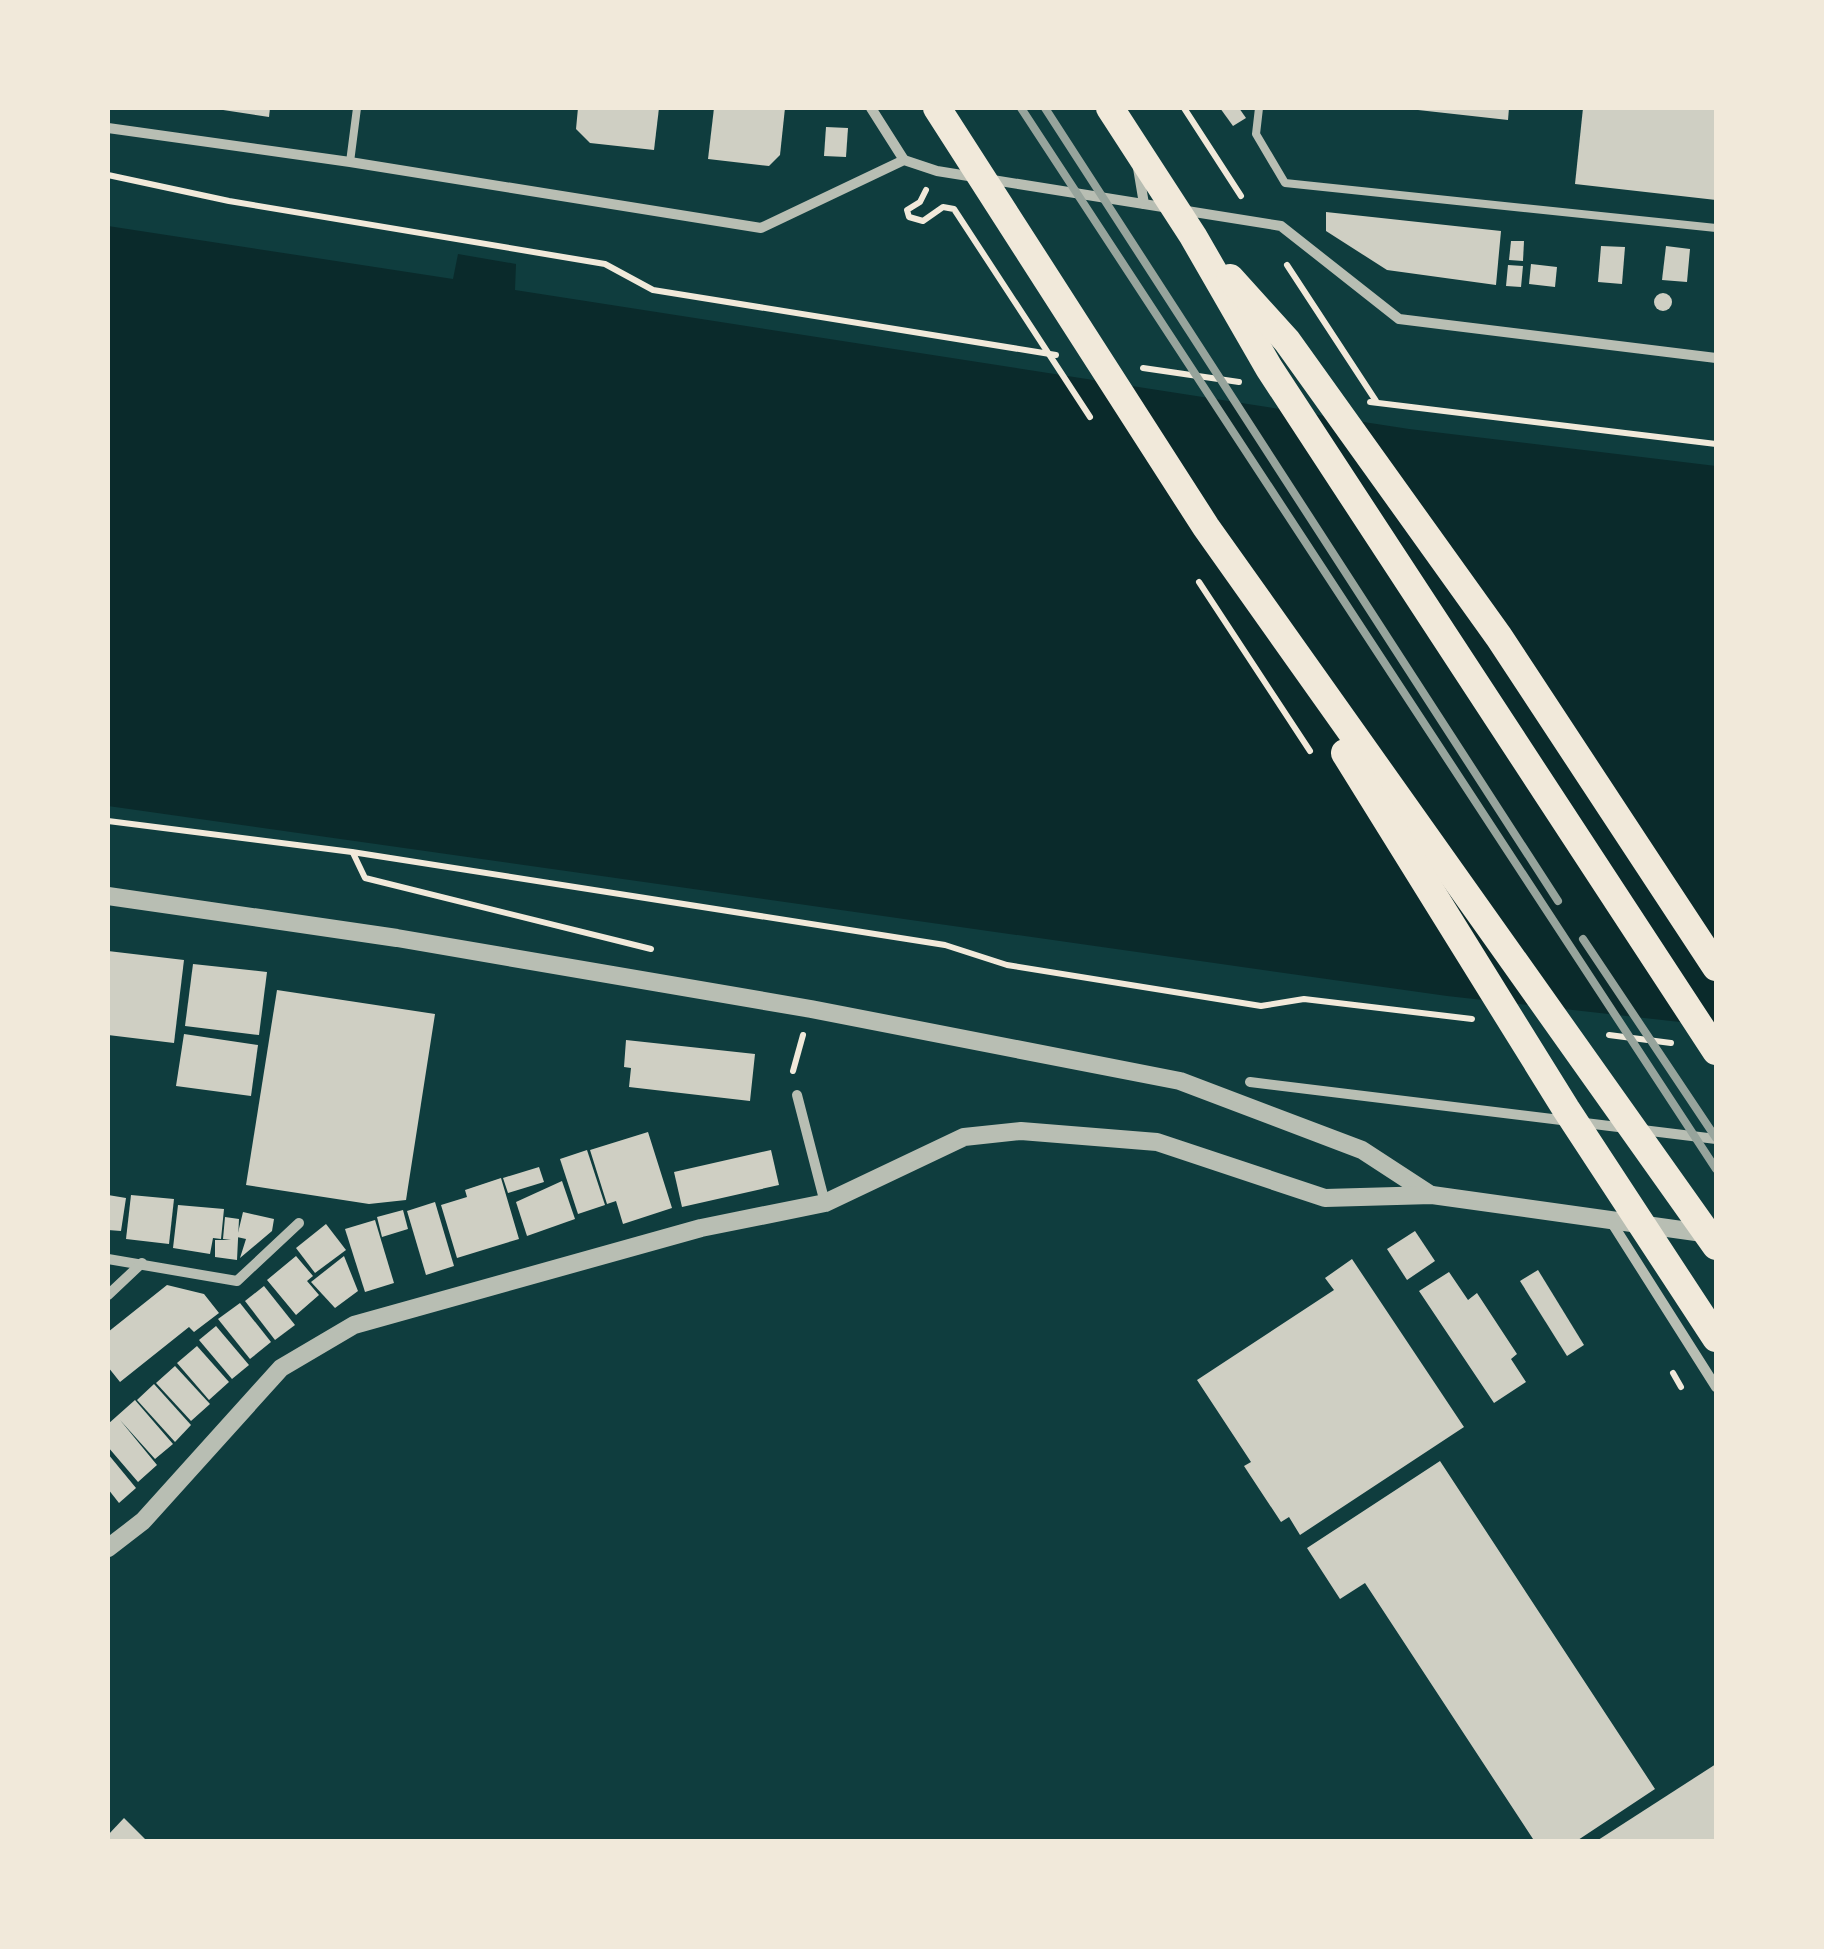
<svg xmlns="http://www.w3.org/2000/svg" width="1824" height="1949" viewBox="0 0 1824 1949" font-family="Arial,sans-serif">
<rect width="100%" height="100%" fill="#0f3d3e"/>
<polygon fill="#0a2a2b" points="108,226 453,279 458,254 516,264 515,290 1409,429 1716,466 1716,1026 1447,996 108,806"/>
<g fill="#cfcfc3">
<polygon points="210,108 270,108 269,117"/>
<polygon points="578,108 659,108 654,150 590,143 576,129"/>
<polygon points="714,108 785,108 780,155 769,166 708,159"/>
<polygon points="1220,108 1239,108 1246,118 1233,126"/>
<polygon points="1400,108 1509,108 1508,120"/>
<polygon points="1583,108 1716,108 1716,200 1575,184"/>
<polygon points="826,127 848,128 846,157 824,156"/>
<polygon points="1326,212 1501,231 1496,285 1387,270 1326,231"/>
<polygon points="1511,241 1524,241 1523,261 1509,260"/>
<polygon points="1601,246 1625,247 1622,284 1598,282"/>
<polygon points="1666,246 1690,249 1687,282 1662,280"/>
<polygon points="1531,264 1557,267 1555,287 1529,284"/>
<polygon points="1508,265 1523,266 1521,287 1506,286"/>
<circle cx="1663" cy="302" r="9"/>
<polygon points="108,951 184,960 174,1043 108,1035"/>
<polygon points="193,964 267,972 259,1035 185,1026"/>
<polygon points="277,990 435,1014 406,1200 369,1204 246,1185"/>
<polygon points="184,1034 258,1045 251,1096 176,1086"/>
<polygon points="626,1040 755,1054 750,1101 629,1087 631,1068 624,1067"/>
<polygon points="648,1132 672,1208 623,1224 616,1201 607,1204 590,1150"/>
<polygon points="587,1150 605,1205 578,1214 560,1159"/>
<polygon points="771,1150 779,1185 682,1207 674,1172"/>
<polygon points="539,1167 544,1182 508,1193 503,1178"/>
<polygon points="501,1178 519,1239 457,1258 441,1205 467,1197 465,1190"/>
<polygon points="562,1181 575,1219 527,1236 516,1202"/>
<polygon points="108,1195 126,1198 121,1231 108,1230"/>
<polygon points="131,1195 174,1199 169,1244 126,1239"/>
<polygon points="435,1202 454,1266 426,1275 407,1211"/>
<polygon points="178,1205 224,1209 221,1239 213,1238 210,1254 173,1248"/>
<polygon points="403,1210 408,1229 382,1237 377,1217"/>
<polygon points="243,1212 274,1219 272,1231 240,1258 246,1239 237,1237"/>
<polygon points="225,1217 239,1219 237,1260 215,1257 215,1240 231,1240 223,1239"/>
<polygon points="375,1220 394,1283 365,1292 345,1229"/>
<polygon points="326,1224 346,1250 315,1273 296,1248"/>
<polygon points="1415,1231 1435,1261 1407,1280 1387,1249"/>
<polygon points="296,1256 313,1276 307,1281 319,1295 296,1315 267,1280"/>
<polygon points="344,1256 358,1291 335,1308 311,1282"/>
<polygon points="1352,1259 1464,1427 1300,1535 1289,1517 1281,1522 1244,1466 1251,1462 1197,1380 1334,1290 1325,1278"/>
<polygon points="1538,1270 1584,1345 1567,1356 1520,1281"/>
<polygon points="1449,1272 1468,1300 1477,1293 1517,1354 1511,1359 1526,1382 1494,1403 1419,1291"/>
<polygon points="167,1285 204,1294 219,1313 194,1332 189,1327 120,1382 108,1367 108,1332"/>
<polygon points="264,1286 295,1325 275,1340 245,1301"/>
<polygon points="240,1303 271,1342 250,1359 218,1319"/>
<polygon points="216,1326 249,1365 232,1379 199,1340"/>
<polygon points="197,1346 229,1382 209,1400 177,1363"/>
<polygon points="175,1366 210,1404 191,1421 156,1383"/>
<polygon points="154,1384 191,1425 175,1442 137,1400"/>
<polygon points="135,1400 173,1444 155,1459 120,1420 157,1465 138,1482 108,1447 108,1424"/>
<polygon points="108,1454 136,1488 119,1503 108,1489"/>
<polygon points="1440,1461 1655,1789 1575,1842 1535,1842 1365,1583 1340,1599 1307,1548"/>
<polygon points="1716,1764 1716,1842 1595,1842"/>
<polygon points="124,1818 145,1839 142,1842 108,1842 108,1835"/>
</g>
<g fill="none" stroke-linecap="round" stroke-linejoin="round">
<g stroke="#f1e9da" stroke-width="6">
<polyline points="1184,108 1241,196"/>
<polyline points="108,175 229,201 605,264 653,290 1056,355"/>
<polyline points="926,190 920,202 907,210 909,217 923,221 943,207 954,209 1090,417"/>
<polyline points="1287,265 1376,401"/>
<polyline points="1143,368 1239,382"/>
<polyline points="1370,402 1716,444"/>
<polyline points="1199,582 1310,751"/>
<polyline points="108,821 352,852 945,945 1007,965 1261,1006 1304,999 1472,1019"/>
<polyline points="353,853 365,878 651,949"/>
<polyline points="1609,1035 1671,1043"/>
<polyline points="793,1071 803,1035"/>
<polyline points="1673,1373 1681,1387"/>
</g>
<g stroke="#b8beb3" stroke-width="8">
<polyline points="1259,108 1256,134 1285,183 1716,228"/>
<polyline points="350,162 357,108"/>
</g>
<g stroke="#b8beb3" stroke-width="10">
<polyline points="871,108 904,160"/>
<polyline points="108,128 350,162 761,228 904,160 937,171 1281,226 1399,319 1716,358"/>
<polyline points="1138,168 1144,204"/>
<polyline points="1250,1082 1716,1139"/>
<polyline points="797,1095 825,1203"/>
<polyline points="1612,1223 1716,1387"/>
<polyline points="108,1259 237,1281 299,1223"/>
<polyline points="108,1295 142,1263"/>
</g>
<g stroke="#b8beb3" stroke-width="18">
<polyline points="108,896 397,938 811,1009 1180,1081 1362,1150 1431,1195"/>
<polyline points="108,1548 143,1521 281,1368 354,1325 701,1228 825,1203 964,1137 1021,1131 1157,1142 1325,1198 1432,1195 1710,1234"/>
</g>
<g stroke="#f1e9da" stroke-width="28">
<polyline points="937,108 1206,527 1716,1246"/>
<polyline points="1110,108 1193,236 1269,368 1716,1051"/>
<polyline points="1230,278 1287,341 1499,637 1716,967"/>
<polyline points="1345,753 1566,1109 1716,1338"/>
</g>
<g stroke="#97a49c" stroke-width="8">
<polyline points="1021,108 1716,1169"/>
<polyline points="1045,108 1558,901"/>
<polyline points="1583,939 1716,1138"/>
</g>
</g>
<rect width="1824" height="1949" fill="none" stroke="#f1e9da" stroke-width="220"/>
</svg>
